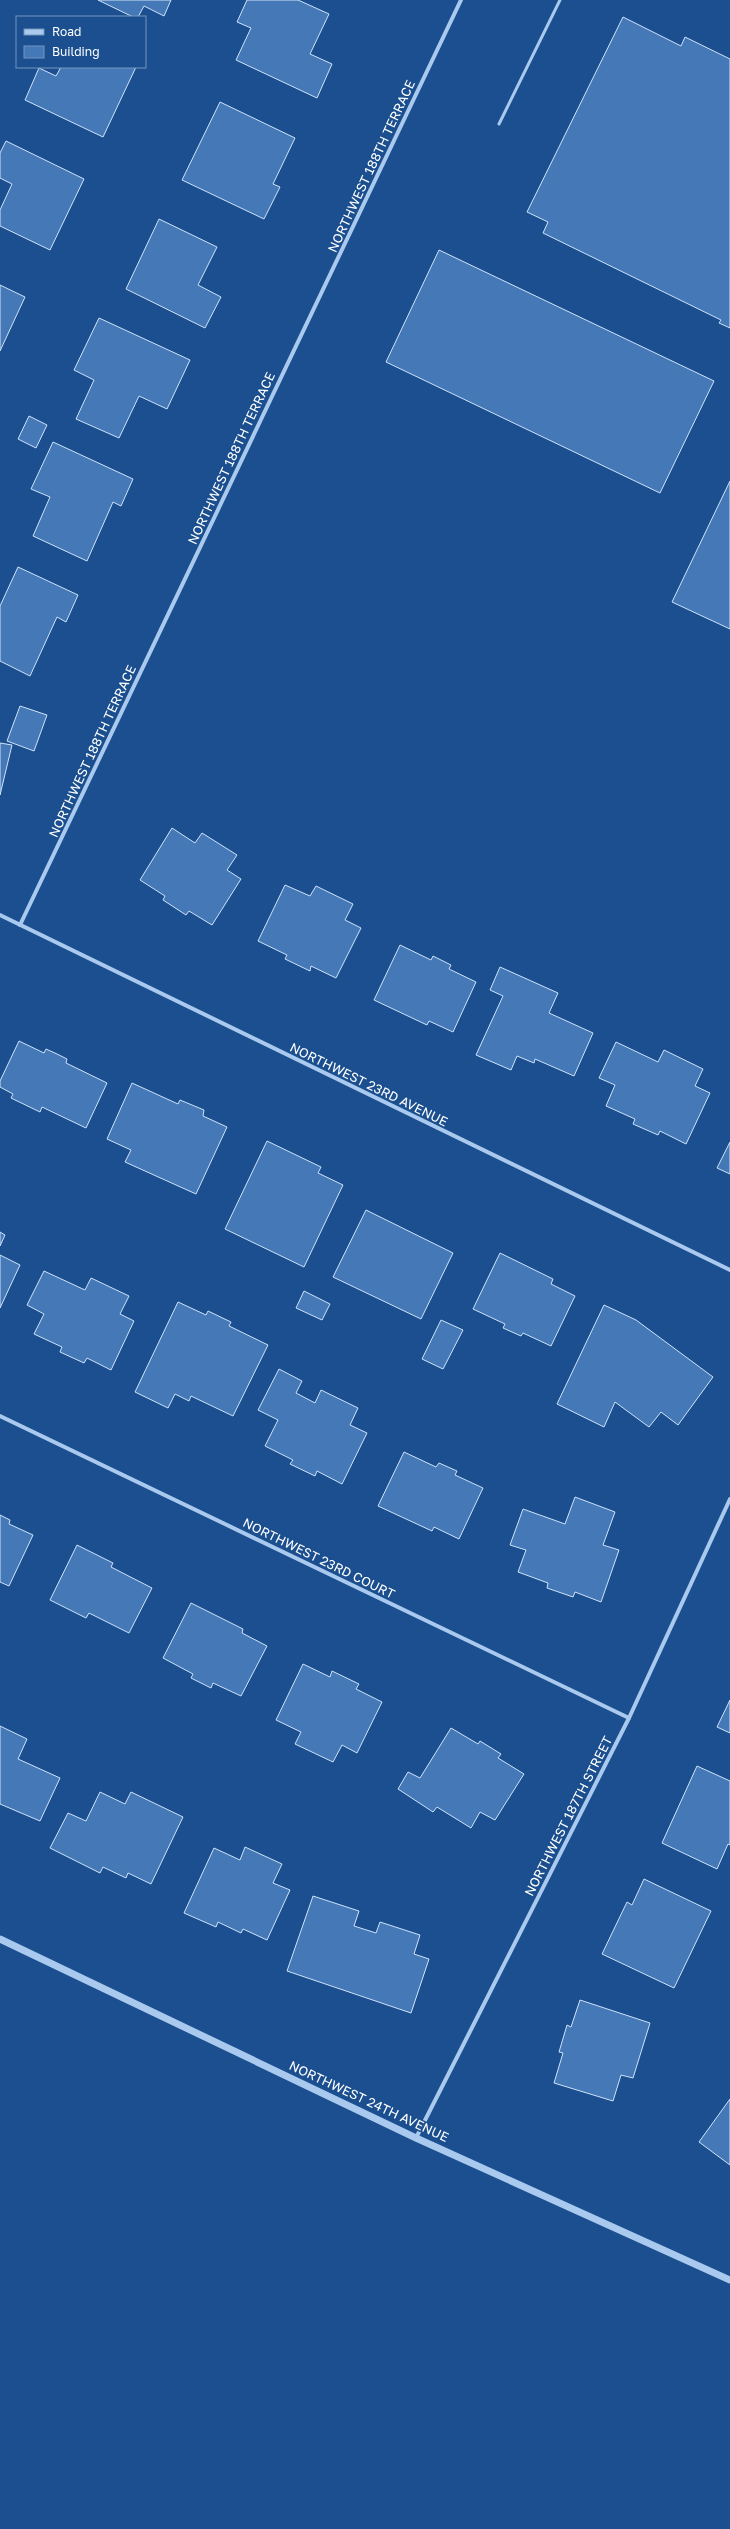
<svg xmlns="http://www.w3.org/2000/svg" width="730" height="2529" viewBox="0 0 730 2529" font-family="'Golos Text',sans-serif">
<rect width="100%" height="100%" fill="#1b4f8f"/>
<g fill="#4478b7" stroke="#cfe3fa">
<polygon points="98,0 171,0 164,16 144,6 138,17 133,17"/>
<polygon points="247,0 298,0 329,14 310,54 332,64 317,98 236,60 251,28 237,22"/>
<polygon points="623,17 681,46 685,37 730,59 730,328 719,323 721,320 543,233 548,222 527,212"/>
<polygon points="61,67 136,67 103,137 25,100 39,68 56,76"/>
<polygon points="220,102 295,138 273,184 280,187 264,219 182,180"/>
<polygon points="6,141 84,179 50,250 0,226 0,210 12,184 0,178 0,153"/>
<polygon points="159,219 217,247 198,285 221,297 205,328 126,289"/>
<polygon points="439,250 714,381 660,493 386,362"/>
<polygon points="0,285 25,297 0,351"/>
<polygon points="99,318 190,360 167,409 139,396 119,438 76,419 94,380 74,370"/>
<polygon points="29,416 47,425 36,448 18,439"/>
<polygon points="53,442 133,479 121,506 113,502 87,561 33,536 50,497 31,489"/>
<polygon points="730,481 730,629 672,602"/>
<polygon points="18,567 78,595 66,622 57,617 30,676 0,661 0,606"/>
<polygon points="20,706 47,715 34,751 7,741"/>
<polygon points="0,743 12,745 0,795"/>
<polygon points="172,828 195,843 202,833 237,855 227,870 241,879 212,925 189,911 186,915 163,900 165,896 140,880"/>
<polygon points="285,885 310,896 316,886 353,904 345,920 361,928 336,978 311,966 310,971 285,959 287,955 258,941"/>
<polygon points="400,945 431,960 433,956 451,965 449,969 476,982 453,1032 429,1021 427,1025 374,1000"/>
<polygon points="500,967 558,993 549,1013 593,1033 574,1076 535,1059 534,1063 517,1056 511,1070 476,1055 503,996 490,990"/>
<polygon points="19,1041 44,1053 46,1049 57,1054 67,1059 66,1063 107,1083 86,1128 42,1107 40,1112 11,1098 13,1094 0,1087 0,1081"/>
<polygon points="616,1042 658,1062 664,1050 703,1069 695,1086 710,1093 686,1144 660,1131 658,1135 633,1124 635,1119 606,1106 615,1085 599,1078"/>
<polygon points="132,1083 178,1104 180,1100 204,1110 203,1116 227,1127 196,1194 125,1162 131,1150 107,1139"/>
<polygon points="267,1141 321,1167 318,1173 343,1185 304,1267 225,1229"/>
<polygon points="730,1142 730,1174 717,1168"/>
<polygon points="366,1210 453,1253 421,1319 333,1277"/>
<polygon points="0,1232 5,1235 0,1246"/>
<polygon points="500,1253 553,1279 551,1284 575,1296 551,1346 523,1333 521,1336 503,1328 505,1324 473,1309"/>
<polygon points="0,1255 20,1265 0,1308"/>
<polygon points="44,1271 85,1290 91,1278 129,1296 120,1314 134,1321 111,1370 87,1358 84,1363 60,1352 62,1347 34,1334 44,1314 27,1305"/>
<polygon points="304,1291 330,1304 322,1320 296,1308"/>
<polygon points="178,1302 206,1315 208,1311 231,1322 229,1326 268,1345 233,1416 191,1396 189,1401 175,1394 168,1408 135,1392"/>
<polygon points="604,1305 636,1320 713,1377 678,1425 661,1412 649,1427 615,1402 604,1427 557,1404"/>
<polygon points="441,1320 463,1330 443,1369 422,1359"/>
<polygon points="279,1369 302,1381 296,1393 315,1403 321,1390 358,1408 350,1425 367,1433 342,1484 317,1471 315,1476 290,1464 293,1460 265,1446 278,1420 258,1410"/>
<polygon points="404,1452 436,1467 439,1463 457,1471 455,1475 483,1488 459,1539 434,1527 432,1531 378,1506"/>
<polygon points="575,1497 615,1512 603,1545 619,1550 601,1602 575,1592 573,1597 547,1588 548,1583 518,1572 526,1550 510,1545 523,1509 565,1524"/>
<polygon points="0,1515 10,1520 9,1524 33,1535 9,1586 0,1582"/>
<polygon points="77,1545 113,1563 111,1567 152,1588 129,1633 89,1613 86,1618 50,1600"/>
<polygon points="191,1603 243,1629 242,1633 267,1646 241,1696 213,1683 211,1688 191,1678 193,1674 163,1658"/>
<polygon points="303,1664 330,1677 332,1671 359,1684 356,1689 382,1702 357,1753 342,1745 333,1762 295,1744 301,1732 276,1720"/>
<polygon points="730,1700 730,1733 717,1727"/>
<polygon points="0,1726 27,1739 18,1759 60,1778 40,1821 0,1804"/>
<polygon points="451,1728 478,1744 480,1741 501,1754 498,1758 524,1774 495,1820 480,1812 471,1828 437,1807 433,1812 398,1789 408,1772 420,1778"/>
<polygon points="697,1766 730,1781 730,1845 728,1844 717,1869 662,1843"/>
<polygon points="100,1792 125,1804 131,1792 183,1817 151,1884 128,1873 126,1878 103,1867 100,1873 50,1848 68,1813 86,1821"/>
<polygon points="245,1847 282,1864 273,1883 290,1890 267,1940 243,1929 241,1933 218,1922 216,1927 184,1913 214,1848 240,1860"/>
<polygon points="644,1879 711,1911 674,1988 602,1954 627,1902 632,1905"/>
<polygon points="313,1896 359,1911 354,1926 376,1933 380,1922 420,1935 414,1954 429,1959 411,2013 287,1971"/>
<polygon points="580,2000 650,2023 633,2078 621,2075 613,2101 554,2083 563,2053 559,2052 567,2025 571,2027"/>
<polygon points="730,2099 730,2165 699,2142"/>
</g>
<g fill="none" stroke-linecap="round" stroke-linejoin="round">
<polyline stroke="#a9c9ee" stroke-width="3" points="499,124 560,0"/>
<g stroke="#a9c9ee" stroke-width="4">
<polyline points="0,915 730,1270"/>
<polyline points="20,925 461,0"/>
<polyline points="0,1416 629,1718"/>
<polyline points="416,2138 629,1718 730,1499"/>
</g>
<polyline stroke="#a9c9ee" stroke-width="7" points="0,1939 416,2138 730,2280"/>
</g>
<g text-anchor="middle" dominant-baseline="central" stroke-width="3" stroke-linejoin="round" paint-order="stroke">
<g font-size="13" fill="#fff" stroke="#1b4f8f">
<text transform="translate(371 166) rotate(-65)">NORTHWEST 188TH TERRACE</text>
<text transform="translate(231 458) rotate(-65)">NORTHWEST 188TH TERRACE</text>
<text transform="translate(92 751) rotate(-65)">NORTHWEST 188TH TERRACE</text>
<text transform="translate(369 1084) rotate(26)">NORTHWEST 23RD AVENUE</text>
<text transform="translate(319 1558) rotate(26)">NORTHWEST 23RD COURT</text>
<text transform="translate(568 1816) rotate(-63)">NORTHWEST 187TH STREET</text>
<text transform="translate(369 2101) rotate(25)">NORTHWEST 24TH AVENUE</text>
</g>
</g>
<rect x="16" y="16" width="130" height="52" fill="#1b4f8f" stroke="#7695bc"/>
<rect x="24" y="29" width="20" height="6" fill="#a9c9ee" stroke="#7695bc"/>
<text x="52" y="36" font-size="12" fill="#ffffff">Road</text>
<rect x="24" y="46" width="20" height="12" fill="#4478b7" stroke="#7695bc"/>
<text x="52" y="56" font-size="12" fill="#ffffff">Building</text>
</svg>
